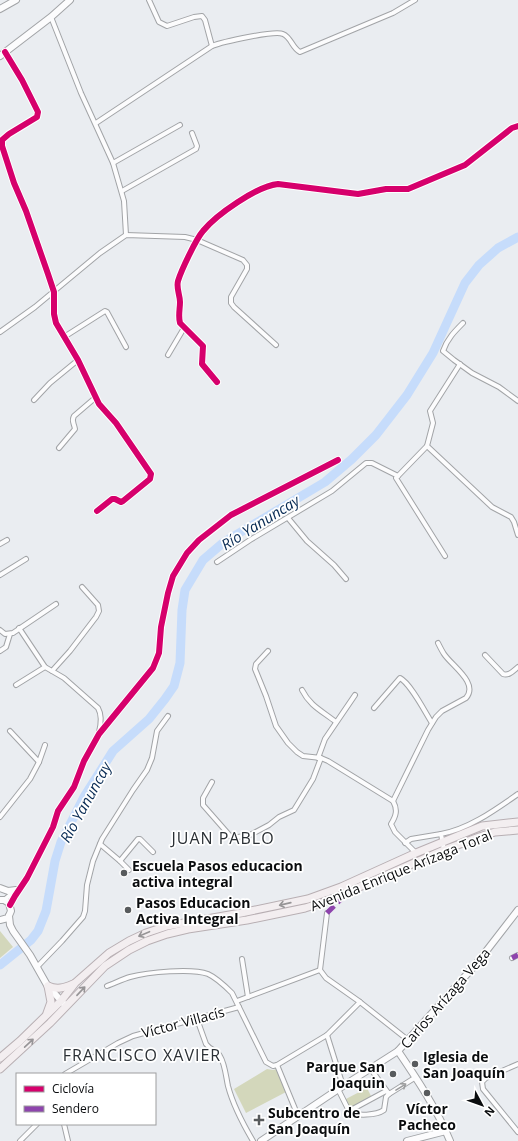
<svg xmlns="http://www.w3.org/2000/svg" width="518" height="1141" viewBox="0 0 518 1141" font-family="'Open Sans',sans-serif">
<rect width="100%" height="100%" fill="#eaedf1"/>
<g fill="#d3d7bb">
<polygon points="0,931 13,947 0,958"/>
<polygon points="267,1069 273,1070 277,1069 286,1092 246,1113 234,1089"/>
<polygon points="367,1088 372,1098 350,1110 344,1100"/>
</g>
<g fill="none" stroke-linecap="round" stroke-linejoin="round">
<polyline stroke="#c6dcfb" stroke-width="9" points="0,965 31,940 38,931 46,911 55,861 61,842 84,797 113,751 149,719 165,699 174,686 180,663 182,610 185,590 203,560 224,542 325,482 352,459 376,435 407,395 433,353 465,283 479,265 498,248 518,237"/>
<defs>
<g id="street">
<path d="M149,0L159,22L167,26L194,17L202,16L205,20L212,46C222,42 275,30 283,34C291,37 292,48 300,52L393,13L415,0"/>
<polyline points="51,17 81,93 113,163 124,201 126,235"/>
<polyline points="5,52 22,80 38,112 37,117 9,134 2,140 2,146 14,183 26,211 48,274 54,292 54,314 56,323 78,360 99,404 116,423 151,474 150,479 123,501 121,502 115,499 112,499 97,511"/>
<polyline points="96,123 212,46"/>
<polyline points="113,163 180,125"/>
<polyline points="122,191 196,149 197,146 192,133"/>
<path d="M463,323C455,331 447,339 443,351L454,360L472,373L499,387L518,401"/>
<polyline points="0,332 35,307 100,253 126,235 185,237 197,240 243,260 247,265 247,269 231,297 231,303 234,307 276,345"/>
<polyline points="64,337 105,311 107,312 126,347"/>
<polyline points="168,355 184,328"/>
<polyline points="460,364 430,411 433,423 427,446 492,507 511,517 514,522 518,535"/>
<path d="M217,382L202,364L203,346L180,323C178,316 180,309 180,302C180,295 176,288 178,281C181,271 196,239 203,231C216,215 257,186 278,184L358,194L386,189H408L465,165L512,128L518,126"/>
<polyline points="34,400 50,383 78,360"/>
<polyline points="427,446 396,478 445,556"/>
<path d="M59,448L75,429C74,423 71,421 74,416L95,398"/>
<polyline points="288,518 307,541 334,565 346,579"/>
<polyline points="0,544 7,540"/>
<polyline points="217,562 250,540 332,491 366,463 372,463 398,476"/>
<polyline points="0,575 26,559"/>
<polyline points="19,628 45,667 52,671 70,651 96,617 99,611 98,605 82,587"/>
<polyline points="0,630 5,634 13,633 56,604"/>
<polyline points="0,651 6,647 10,634"/>
<path d="M268,651L256,664L255,669L266,696L276,726L288,743L297,752L303,756L321,758L328,761L393,801C398,810 396,816 391,824L395,832L416,853"/>
<path d="M485,655L503,674C509,676 513,671 518,667"/>
<path d="M52,671L64,678L98,708C102,715 101,724 99,732"/>
<polyline points="16,685 45,667"/>
<path d="M302,690C310,706 322,711 336,722"/>
<path d="M374,708L400,678C411,684 425,712 432,723"/>
<polyline points="10,731 39,762"/>
<polyline points="318,758 325,739 355,695"/>
<polyline points="212,782 203,798 203,805 232,838 250,835 269,825 279,817 294,810 313,779 321,758"/>
<path d="M393,801L428,730L436,717L442,711L466,698C479,683 452,666 444,654C442,651 440,647 438,643"/>
<polyline points="0,817 30,779 39,762 45,745"/>
<polyline points="405,843 411,839 441,834"/>
<polyline points="100,844 120,861 129,870"/>
<path d="M444,850L441,834C469,829 495,810 518,794"/>
<polyline points="120,861 138,839 140,839 153,852"/>
<polyline points="4,900 15,891"/>
<polyline points="10,905 15,896 27,878 53,827 58,811 74,787 84,761 99,734 153,668 159,653 161,627 168,593 173,576 187,553 199,540 231,515 338,460"/>
<polyline points="327,913 320,970 326,978 360,1002 408,1040"/>
<polyline points="512,958 518,955"/>
<polyline points="242,959 248,997"/>
<polyline points="37,967 62,941 83,917 85,911 87,885 93,861 102,839 133,790 147,770 152,758 157,731 168,716"/>
<path d="M107,986C115,983 123,979 130,977C148,972 192,968 208,974C217,978 225,986 232,993L266,1062L273,1066L277,1065L327,1035L360,1002"/>
<polyline points="237,1001 320,970"/>
<path d="M197,1019L206,1044C210,1050 217,1050 220,1056C225,1064 226,1077 228,1086C233,1105 243,1124 253,1141"/>
<polyline points="327,1035 343,1086"/>
<polyline points="518,1064 486,1078 482,1082 483,1089 518,1132"/>
<polyline points="277,1065 298,1116"/>
<polyline points="370,1068 389,1094 416,1077"/>
<polyline points="65,1074 118,1043 133,1036 239,1007"/>
<polyline points="338,1089 349,1111 386,1091"/>
<path d="M349,1111C356,1117 377,1115 384,1110L386,1097L389,1094"/>
<polyline points="64,1124 68,1141"/>
<polyline points="20,1141 37,1124"/>
</g>
<g id="secondary">
<polyline points="0,9 16,0"/>
<polyline points="0,56 51,17 70,0"/>
<polyline points="0,888 8,891 16,890"/>
<polyline points="0,900 4,900 9,903 11,911 8,918 0,920"/>
<polyline points="9,916 10,925 13,931 30,955 47,985 64,1004"/>
<path d="M398,1051C417,1079 437,1109 450,1141"/>
<polyline points="261,1141 343,1086 398,1051 477,963 518,910"/>
<polyline points="407,1141 446,1131"/>
</g>
<g id="primary">
<path d="M48,986C57,990 64,988 73,984"/>
<polyline points="47,1013 51,1002 48,986"/>
<polyline points="0,1058 20,1041 61,1001 75,983 109,953 129,941 146,933 167,926 241,913 308,899 341,887 416,853 482,826 518,822"/>
<polyline points="0,1069 50,1023 105,966 129,950 147,941 167,934 188,929 247,920 305,908 327,901 444,850 479,837 495,832 518,830"/>
</g>
</defs>
<use href="#street" stroke="#a2a4a7" stroke-width="6"/>
<use href="#secondary" stroke="#a2a4a7" stroke-width="8"/>
<use href="#primary" stroke="#b8afb3" stroke-width="9"/>
<use href="#street" stroke="#fcfcfd" stroke-width="4"/>
<use href="#secondary" stroke="#fcfcfd" stroke-width="6"/>
<use href="#primary" stroke="#f3eef0" stroke-width="7"/>
<g stroke="#8e44ad" stroke-width="5" stroke-dasharray="10 5" stroke-linecap="butt">
<polyline points="327,913 348,892"/>
<polyline points="512,958 518,955"/>
</g>
<defs>
<g id="cycleway">
<polyline points="5,52 22,80 38,112 37,117 9,134 2,140 2,146 14,183 26,211 48,274 54,292 54,314 56,323 78,360 99,404 116,423 151,474 150,479 123,501 121,502 115,499 112,499 97,511"/>
<path d="M217,382L202,364L203,346L180,323C178,316 180,309 180,302C180,295 176,288 178,281C181,271 196,239 203,231C216,215 257,186 278,184L358,194L386,189H408L465,165L512,128L518,126"/>
<polyline points="10,905 15,896 27,878 53,827 58,811 74,787 84,761 99,734 153,668 159,653 161,627 168,593 173,576 187,553 199,540 231,515 338,460"/>
</g>
</defs>
<use href="#cycleway" stroke="#fff" stroke-width="8"/>
<use href="#cycleway" stroke="#d6006c" stroke-width="6"/>
</g>
<defs><path id="oneway-shaft" d="M-6 0H5M1.5-3L5.5 0L1.5 3" fill="none" stroke-width="1.6" stroke-linecap="round" stroke-linejoin="round"/></defs>
<g stroke="#969496">
<use href="#oneway-shaft" transform="translate(285 904) rotate(167)"/>
<use href="#oneway-shaft" transform="translate(144 934) rotate(157)"/>
<use href="#oneway-shaft" transform="translate(81 991) rotate(-47)"/>
<use href="#oneway-shaft" transform="translate(29 1043) rotate(-43)"/>
</g>
<use stroke="#9b9c9d" href="#oneway-shaft" transform="translate(401 1087) rotate(-32)"/>
<g fill="#585b5d" stroke="#fff" stroke-width="1.5">
<circle cx="124" cy="873" r="4"/>
<circle cx="128" cy="910" r="4"/>
<circle cx="415" cy="1064" r="4"/>
<circle cx="393" cy="1074" r="4"/>
<circle cx="427" cy="1093" r="4"/>
<path d="M257 1114h4v4h4v4h-4v4h-4v-4h-4v-4h4z"/>
</g>
<g text-anchor="middle" dominant-baseline="central" stroke-width="3.5" stroke-linejoin="round" paint-order="stroke">
<g font-size="14" font-weight="bold" fill="#0a0c0e" stroke="#fff" text-anchor="start">
<text x="132" y="865">Escuela Pasos educacion<tspan x="132" dy="16">activa integral</tspan></text>
<text x="136" y="902">Pasos Educacion<tspan x="136" dy="16">Activa Integral</tspan></text>
<text x="423" y="1056">Iglesia de<tspan x="423" dy="16">San Joaquín</tspan></text>
<text x="385" y="1066" text-anchor="end">Parque San<tspan x="385" dy="16">Joaquin</tspan></text>
<text x="427" y="1108" text-anchor="middle">Víctor<tspan x="427" dy="16">Pacheco</tspan></text>
<text x="268" y="1112">Subcentro de<tspan x="268" dy="16">San Joaquín</tspan></text>
</g>
<g font-size="14" fill="#0a0c0e" stroke="#fff">
<text transform="translate(401 870) rotate(-22)">Avenida Enrique Arízaga Toral</text>
<text transform="translate(445 998) rotate(-49)">Carlos Arízaga Vega</text>
<text transform="translate(183 1022) rotate(-15)">Víctor Villacís</text>
</g>
<g font-size="15" font-style="italic" fill="#082b54" stroke="#fff">
<text transform="translate(260 522) rotate(-32)">Río Yanuncay</text>
<text transform="translate(85 802) rotate(-61)">Río Yanuncay</text>
</g>
<g font-size="16" letter-spacing="1" fill="#2b3035" stroke="#fff">
<text x="223" y="838">JUAN PABLO</text>
<text x="142" y="1055">FRANCISCO XAVIER</text>
</g>
</g>
<rect x="16" y="1073" width="140" height="52" fill="#ffffff" stroke="#9d9e9f"/>
<rect x="24" y="1086" width="20" height="6" fill="#d6006c" stroke="#9d9e9f"/>
<text x="52" y="1093" font-size="12" fill="#0a0c0e">Ciclovía</text>
<rect x="24" y="1106" width="20" height="6" fill="#8e44ad" stroke="#9d9e9f"/>
<text x="52" y="1113" font-size="12" fill="#0a0c0e">Sendero</text>
<g transform="translate(482 1105) rotate(131)" stroke="#ffffff" stroke-width="3" paint-order="stroke">
<path d="M0-3L7 15L0 10L-7 15Z" fill="#0a0c0e"/>
<text y="-6" font-size="11" font-weight="bold" text-anchor="middle" fill="#0a0c0e">N</text>
</g>
</svg>
